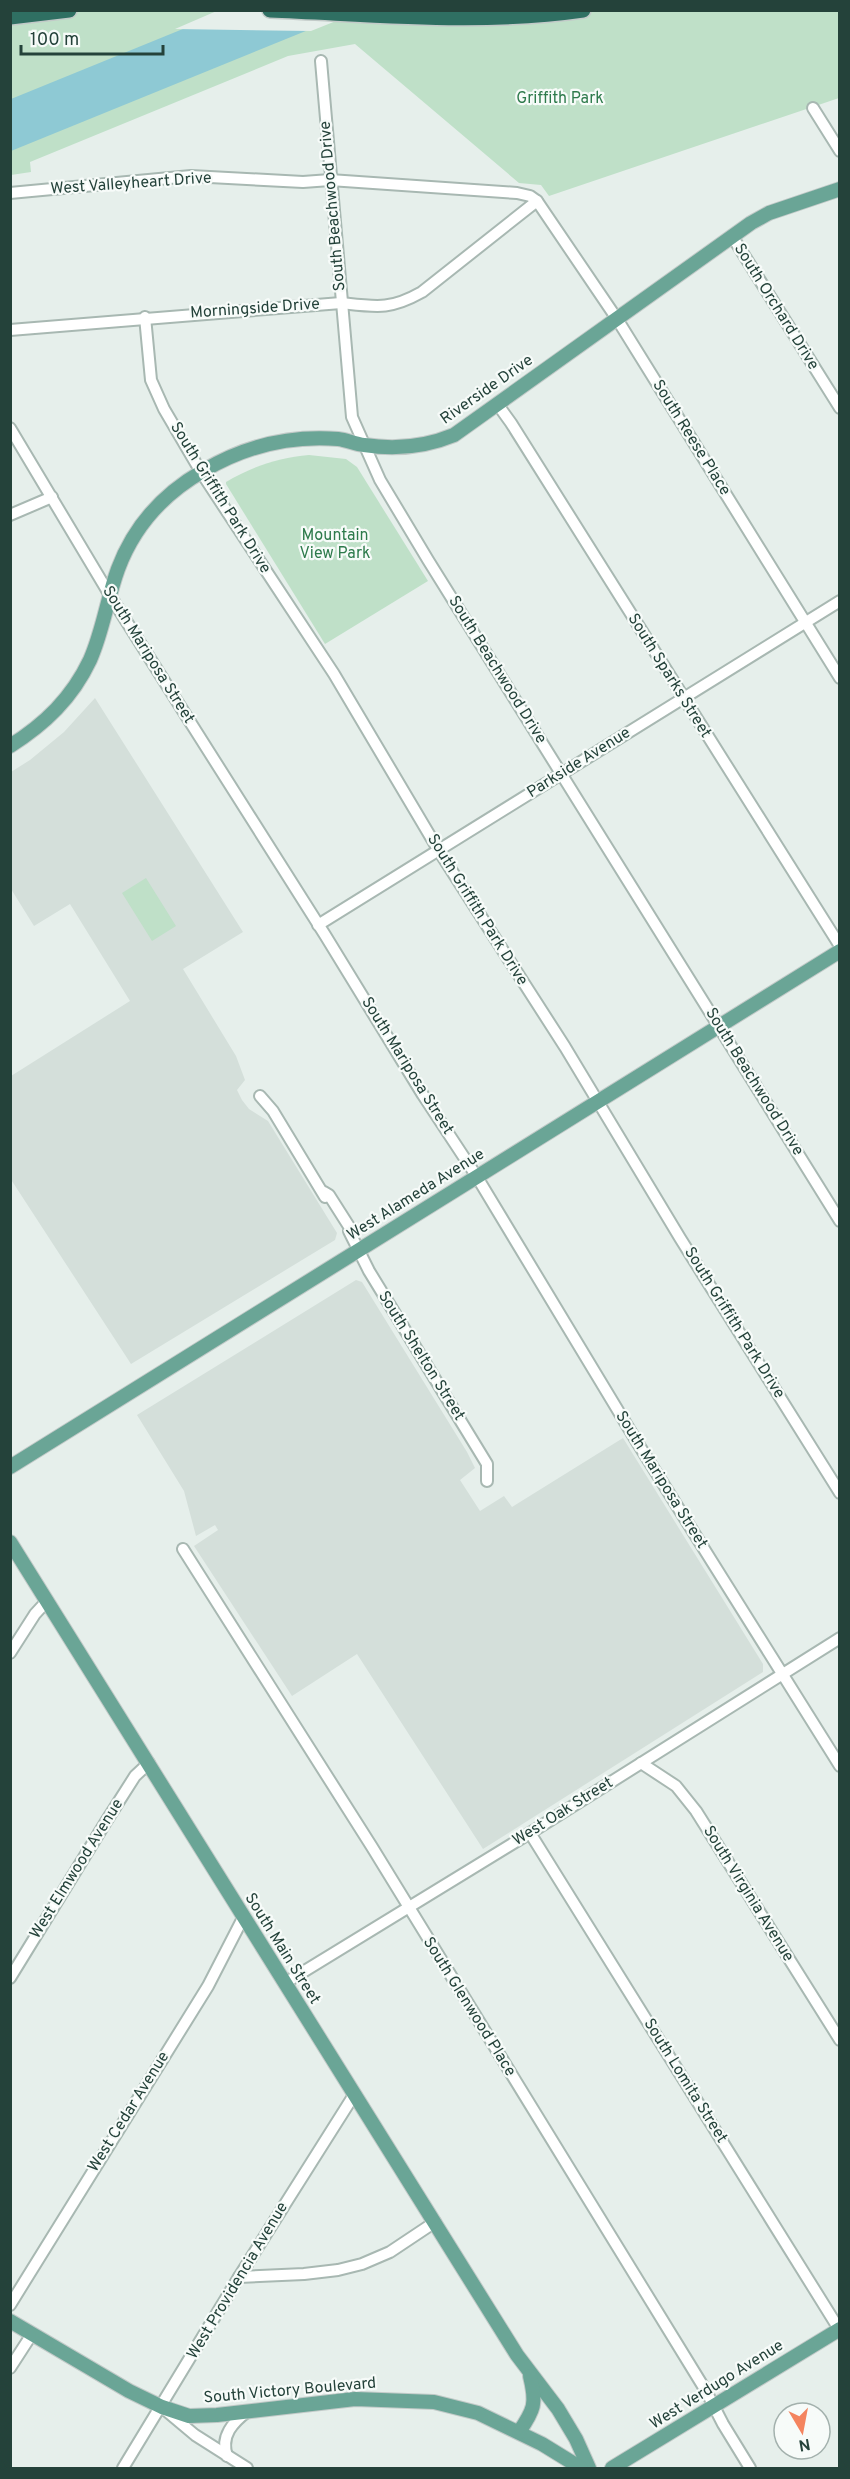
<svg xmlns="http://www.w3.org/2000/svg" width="850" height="2479" viewBox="0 0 850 2479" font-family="Overpass,sans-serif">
<rect width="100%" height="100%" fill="#e6efeb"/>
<g fill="#d4dfda">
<polygon points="95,698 243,932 183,969 236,1056 245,1080 237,1090 242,1100 249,1109 268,1121 337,1233 335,1240 131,1364 10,1178 11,1076 130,1001 70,904 34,926 11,889 11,772 30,760 64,732"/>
<polygon points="356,1280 362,1282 467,1452 475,1468 460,1480 480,1511 504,1496 512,1507 623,1438 763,1664 763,1672 483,1849 357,1654 292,1696 194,1546 218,1530 215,1525 196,1536 184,1491 137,1415"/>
</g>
<g fill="#bfe0c8">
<polygon points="10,11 839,11 839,98 549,196 541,185 519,183 355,44 288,56 30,162 31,172 11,175"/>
<path d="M309,455L346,459L357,467L428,581L325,644L226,484V482C252,466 279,458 309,455Z"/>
<polygon points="146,878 176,926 152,941 122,893"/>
</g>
<polygon fill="#8ec9d4" points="227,11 355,11 11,151 11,99"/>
<polygon fill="#e6efeb" points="219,10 358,10 356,13 311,31 175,29"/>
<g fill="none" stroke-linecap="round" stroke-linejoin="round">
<defs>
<g id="minor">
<polyline points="321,61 352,417 380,480 428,560 840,1221"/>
<polyline points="813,108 840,151"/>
<polyline points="10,193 191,176 303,182 330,180 517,193 530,196 537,201 617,319 840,678"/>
<polyline points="732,236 840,408"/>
<polyline points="145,317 151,380 164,409 201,472 334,674 439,851 565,1047 680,1238 840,1493"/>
<path d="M10,330L341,303C377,307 390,310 422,292L537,201"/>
<polyline points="498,405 511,423 840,946"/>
<polyline points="10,428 111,597 325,935 423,1095 477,1177 637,1442 840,1766"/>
<polyline points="10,515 52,497"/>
<polyline points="318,925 840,601"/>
<polyline points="260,1096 273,1111 325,1197"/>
<polyline points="324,1192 329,1195 350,1228 349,1231 369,1271 487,1464 487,1481"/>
<polyline points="183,1549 372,1847 706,2391 723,2424 750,2468"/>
<polyline points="10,1653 35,1614 47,1601"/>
<polyline points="641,1763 676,1786 696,1811 840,2040"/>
<polyline points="530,1833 839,2329"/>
<polyline points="10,1978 107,1820 135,1776 149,1763"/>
<polyline points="285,1983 530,1833 840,1638"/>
<polyline points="239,2277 304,2274 338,2270 362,2264 390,2252 435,2222"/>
<polyline points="10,2305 208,1986 243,1918"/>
<polyline points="10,2368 32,2334"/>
<polyline points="164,2409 195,2435 247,2468"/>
<path d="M227,2456C220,2436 233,2422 248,2411"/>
<polyline points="123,2468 239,2277 354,2095"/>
</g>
<g id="major">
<path d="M10,746C45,724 72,698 90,660C103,631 107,599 118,569C134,526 163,494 203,471C245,446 288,435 338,439C347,440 355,444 364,445C396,450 425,447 454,435L751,223L769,213L840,189"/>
<polyline points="10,1467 840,951"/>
<polyline points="10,1542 517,2355 558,2409 576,2439 589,2468"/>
<polyline points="10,2321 129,2391 162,2407 189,2416 217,2415 355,2399 434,2402 478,2413 542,2444 581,2468"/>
<path d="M519,2432C534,2410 537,2404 530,2376"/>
<polyline points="612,2468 840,2329"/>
</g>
<g id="highway">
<path d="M270,10C374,14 479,25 583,10"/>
<polyline points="10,17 69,10"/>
</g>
</defs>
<use href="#minor" stroke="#a8b8b2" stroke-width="14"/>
<use href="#major" stroke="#c2cac8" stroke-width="16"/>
<use href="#highway" stroke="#c2cac8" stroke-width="18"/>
<use href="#minor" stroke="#fff" stroke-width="10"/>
<use href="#major" stroke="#6aa596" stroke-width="14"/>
<use href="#highway" stroke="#2f6f62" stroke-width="15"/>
</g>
<g text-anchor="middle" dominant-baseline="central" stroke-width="4.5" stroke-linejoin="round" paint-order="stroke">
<g font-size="16" fill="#2d7a4b" stroke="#f7fbf9">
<text x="560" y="99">Griffith Park</text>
<text x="335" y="536">Mountain<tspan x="335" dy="18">View Park</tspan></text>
</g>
<g font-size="16" fill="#24423a" stroke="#f7fbf9">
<text transform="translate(131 184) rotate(-4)">West Valleyheart Drive</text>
<text transform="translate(333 206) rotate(-95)">South Beachwood Drive</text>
<text transform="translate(776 307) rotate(58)">South Orchard Drive</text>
<text transform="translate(255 309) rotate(-4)">Morningside Drive</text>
<text transform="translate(487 390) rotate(-35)">Riverside Drive</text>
<text transform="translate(691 438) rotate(58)">South Reese Place</text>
<text transform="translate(220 498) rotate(58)">South Griffith Park Drive</text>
<text transform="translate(148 655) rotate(58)">South Mariposa Street</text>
<text transform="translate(497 670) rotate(58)">South Beachwood Drive</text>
<text transform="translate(669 676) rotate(58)">South Sparks Street</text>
<text transform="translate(579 763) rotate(-32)">Parkside Avenue</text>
<text transform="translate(477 910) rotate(58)">South Griffith Park Drive</text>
<text transform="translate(407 1066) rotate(58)">South Mariposa Street</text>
<text transform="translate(754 1082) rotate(58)">South Beachwood Drive</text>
<text transform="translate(416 1195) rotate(-32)">West Alameda Avenue</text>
<text transform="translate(734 1323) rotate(58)">South Griffith Park Drive</text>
<text transform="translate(421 1356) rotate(58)">South Shelton Street</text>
<text transform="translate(661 1480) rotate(58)">South Mariposa Street</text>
<text transform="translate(563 1812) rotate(-32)">West Oak Street</text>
<text transform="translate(77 1869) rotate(-58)">West Elmwood Avenue</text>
<text transform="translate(748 1894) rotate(58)">South Virginia Avenue</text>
<text transform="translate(282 1949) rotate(58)">South Main Street</text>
<text transform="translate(469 2007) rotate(58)">South Glenwood Place</text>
<text transform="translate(685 2081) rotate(58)">South Lomita Street</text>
<text transform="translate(129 2112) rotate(-58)">West Cedar Avenue</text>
<text transform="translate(238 2281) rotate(-59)">West Providencia Avenue</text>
<text transform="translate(717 2385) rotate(-32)">West Verdugo Avenue</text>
<text transform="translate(290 2391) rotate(-5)">South Victory Boulevard</text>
</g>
</g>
<rect width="850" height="2479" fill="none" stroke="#24423a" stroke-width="24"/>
<g transform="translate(802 2431) rotate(170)"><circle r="28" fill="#f7fbf9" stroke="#a3b1ad" stroke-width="1.5"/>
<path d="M0-4.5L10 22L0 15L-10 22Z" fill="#f4845f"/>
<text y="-9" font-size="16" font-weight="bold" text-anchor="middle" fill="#24423a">N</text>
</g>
<path d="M21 45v9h142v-9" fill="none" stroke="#24423a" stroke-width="3"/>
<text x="30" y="45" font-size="18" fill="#24423a" stroke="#f7fbf9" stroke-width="4.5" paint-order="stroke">100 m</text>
</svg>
